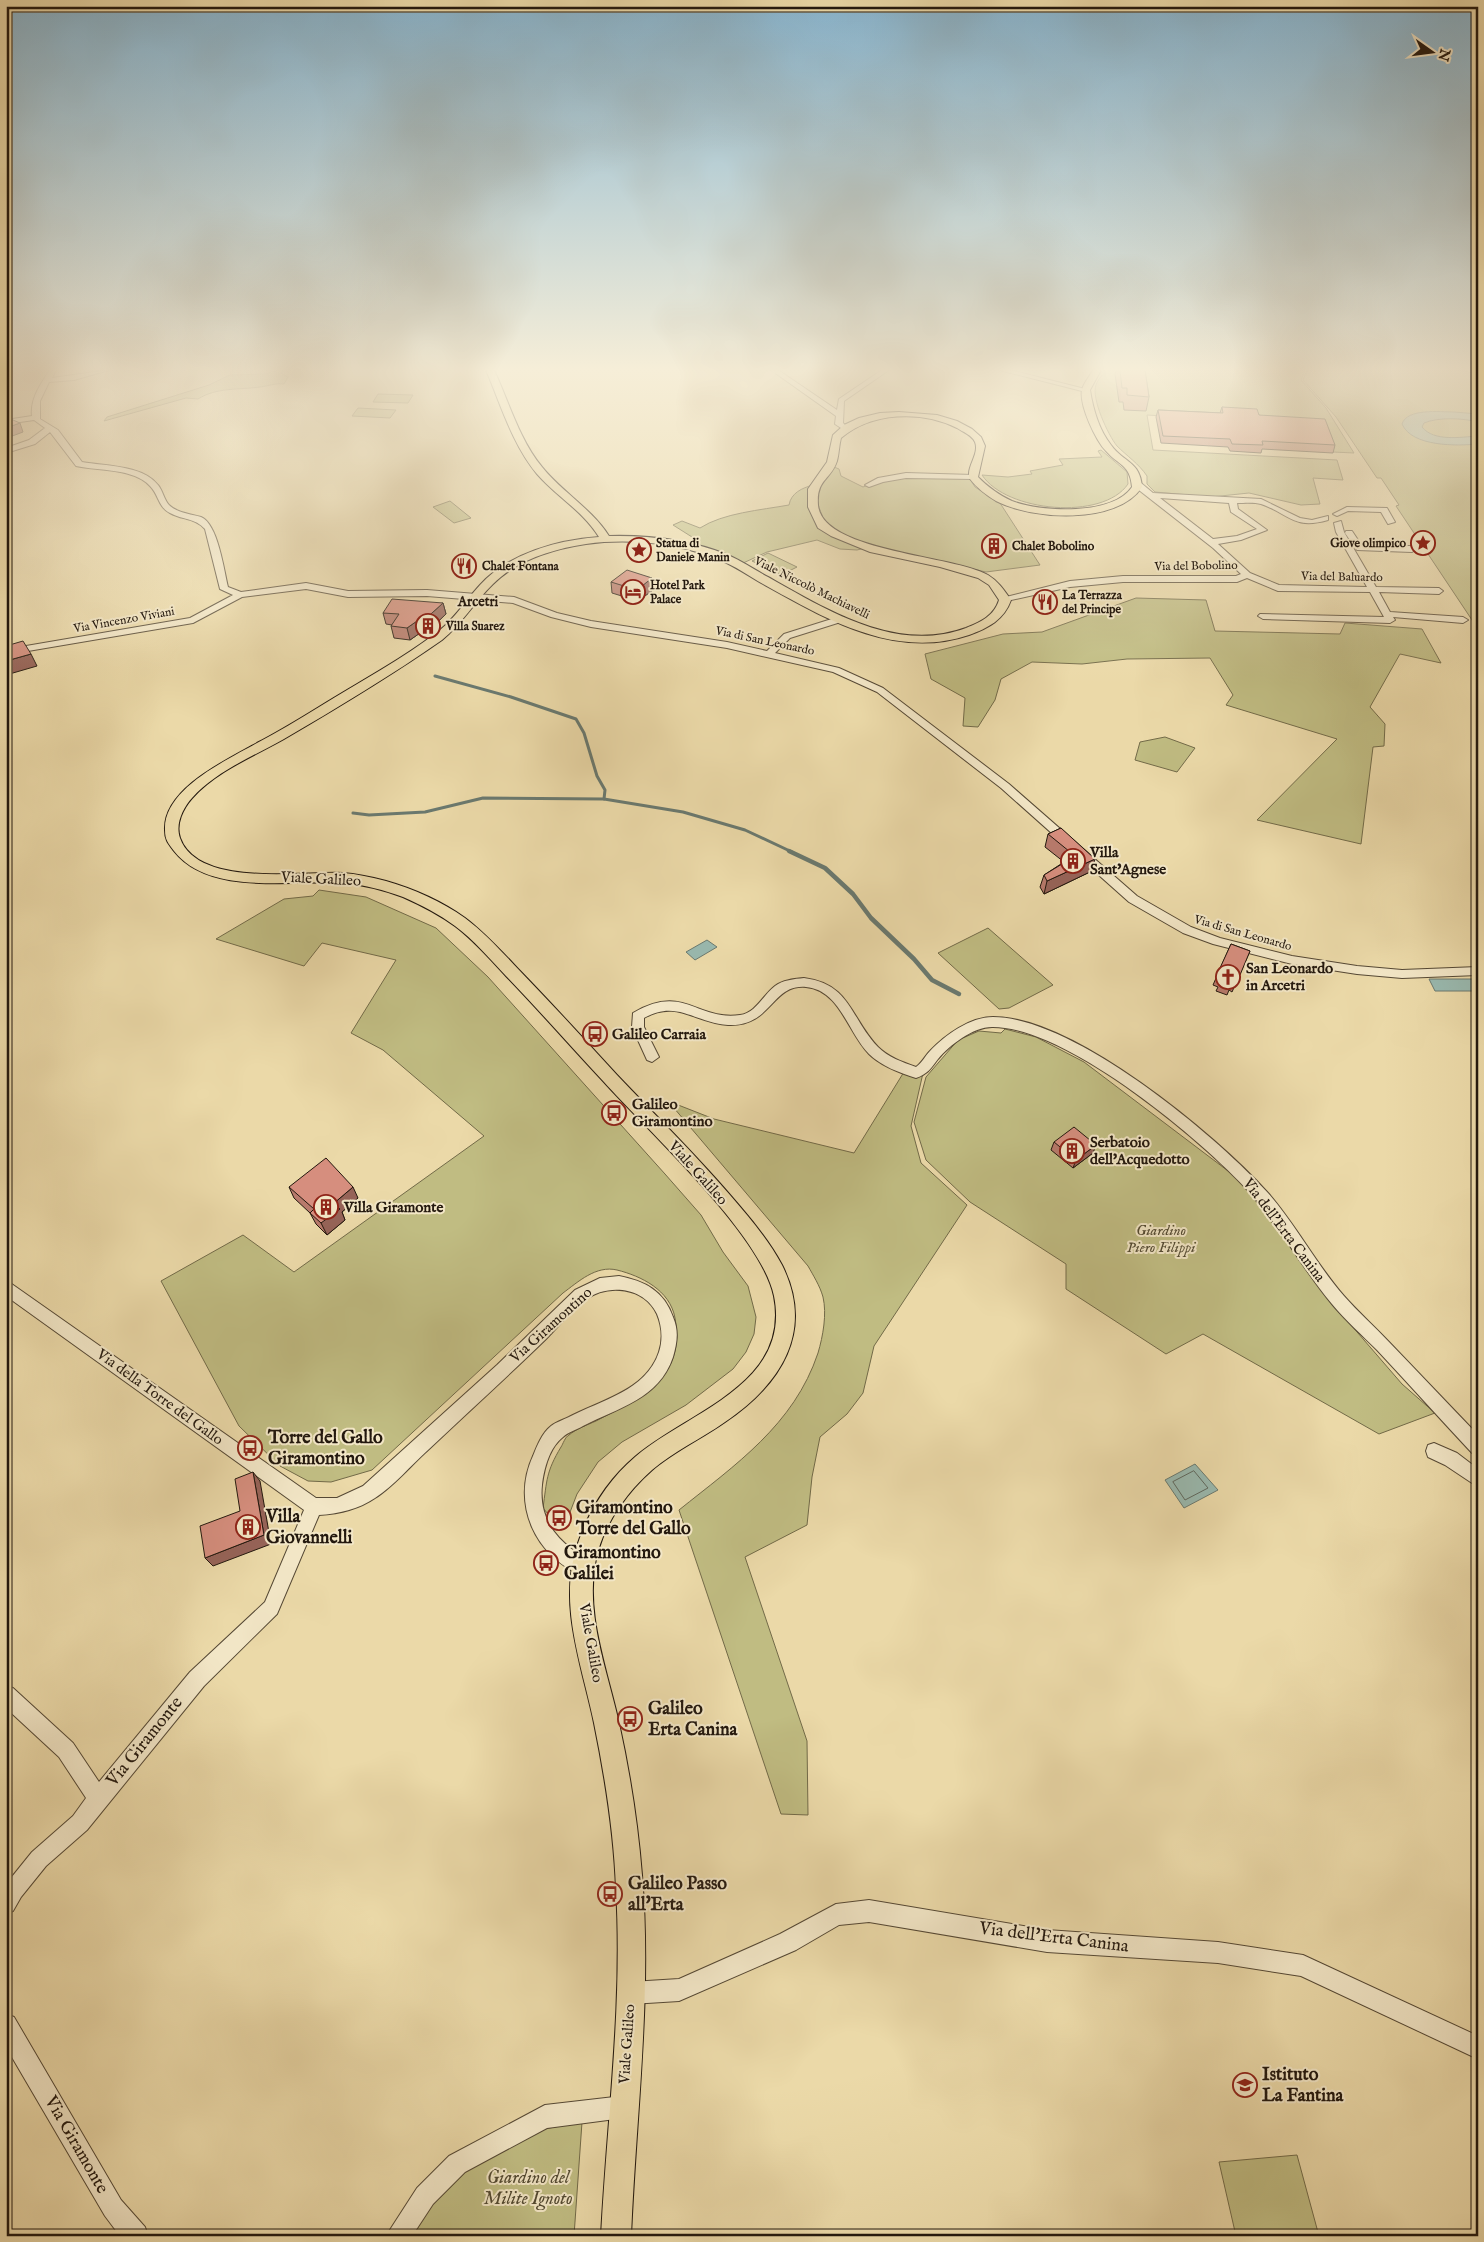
<svg xmlns="http://www.w3.org/2000/svg" width="1484" height="2242" viewBox="0 0 1484 2242" font-family="'IM FELL English',serif">
<rect width="100%" height="100%" fill="#ebd9a8"/>
<filter id="stains"><feTurbulence type="fractalNoise" baseFrequency=".004" numOctaves="4"/><feColorMatrix values="0 0 0 0 .2 0 0 0 0 .09 0 0 0 0 .02 0 0 0 .5 -.17"/></filter>
<radialGradient id="worn" r=".72"><stop offset=".6" stop-color="#630" stop-opacity="0"/><stop offset="1" stop-color="#630" stop-opacity=".3"/></radialGradient>
<g fill="#c0bc82" stroke="#726a48">
<path d="M277,370H286L281,373L288,377L284,384C274,383 269,386 260,387C239,390 217,387 198,399L186,398L104,421L107,417L209,385L230,375L266,374Z"/>
<path d="M1108,370H1305L1301,380L1326,408L1354,453L1333,452L1323,426L1147,415L1153,450L1337,460L1343,480L1313,478L1320,504L1301,505L1249,493L1211,497L1155,492L1147,484V476C1139,464 1127,456 1117,446C1108,435 1091,398 1096,385C1098,379 1103,374 1108,370Z"/>
<polygon points="1307,370 1463,370 1478,375 1478,629 1396,506 1399,505 1381,478 1377,478 1336,417 1303,380"/>
<polygon points="378,394 413,395 408,403 373,402"/>
<polygon points="358,408 396,410 390,418 352,416"/>
<path d="M1101,450L1127,472L1128,484C1103,521 1006,512 982,475L1008,477L1032,474L1030,471L1063,465L1059,459L1102,457L1098,451Z"/>
<path d="M834,467L839,469L841,476L863,487L885,477L968,476L975,487L1000,503L1040,565L986,572L870,546L827,527C813,494 813,496 834,467Z"/>
<path d="M813,485C804,500 809,511 817,525L865,548L857,550L840,549L817,540L767,552L741,564L692,545V537L673,525L682,521L700,528C723,513 761,510 789,505C791,493 802,488 813,485Z"/>
<polygon points="450,501 471,518 454,523 433,507"/>
<polygon points="768,553 797,567 781,575 752,561"/>
<polygon points="1136,598 1206,600 1215,631 1340,634 1345,623 1422,629 1441,663 1400,654 1370,707 1385,724 1384,746 1373,747 1361,844 1257,820 1337,739 1226,705 1233,695 1210,658 1127,659 1082,664 1032,662 1001,679 995,700 978,727 963,726 965,698 931,679 925,654 1003,634 1042,632"/>
<polygon points="1165,737 1195,748 1177,772 1135,760 1140,742"/>
<path d="M319,890L366,897L436,928L488,977L665,1174L701,1215L723,1252L748,1286L756,1317L754,1334L746,1352L733,1369L686,1405L622,1442L598,1462L577,1494L567,1520H553L543,1508C547,1480 546,1472 561,1447C563,1444 565,1437 569,1435C576,1429 587,1425 596,1421C641,1397 686,1378 675,1318C670,1290 641,1276 617,1270C596,1265 578,1282 563,1293L372,1470L331,1482L308,1481L280,1466L239,1426L161,1281L243,1235L294,1272L484,1136L383,1050L351,1033L396,960L322,943L304,966L216,939L284,899L313,896Z"/>
<polygon points="988,928 1053,985 1009,1008 999,1009 938,953"/>
<polygon points="1005,1029 1036,1037 1084,1062 1240,1180 1332,1303 1402,1384 1435,1413 1379,1434 1203,1334 1166,1354 1066,1289 1066,1264 970,1202 926,1160 914,1122 926,1077 958,1040 979,1031 1001,1033"/>
<path d="M907,1067L923,1073L911,1126L921,1163L967,1205L874,1346L863,1393L847,1414L820,1437L812,1477L807,1525L745,1557L807,1741L808,1815L781,1814L679,1510C735,1465 794,1425 818,1353C823,1336 827,1314 823,1297C820,1286 813,1275 808,1266L668,1101L714,1119L854,1153Z"/>
<polygon points="582,2122 574,2236 405,2236 414,2221 467,2169 544,2129"/>
<polygon points="1297,2155 1319,2236 1236,2236 1219,2162"/>
</g>
<g fill="#99b9af" stroke="#6a796f">
<path d="M1454,412L1478,414V422C1463,418 1438,417 1424,423L1422,427C1434,442 1461,437 1478,436V444C1457,446 1412,447 1402,424C1407,408 1440,412 1454,412Z"/>
<polygon points="707,940 717,947 695,960 686,952"/>
<polygon points="1478,979 1478,991 1435,991 1429,979"/>
<polygon points="1195,1464 1218,1490 1184,1508 1165,1480"/>
</g>
<g fill="none" stroke-linecap="round" stroke-linejoin="round">
<polygon stroke="#5e685e" stroke-width="1" points="1194,1471 1208,1488 1185,1500 1173,1482"/>
<g stroke="#6a796f" stroke-width="3">
<polyline points="435,676 511,697 576,719 584,733 597,776 605,790 604,799"/>
<polyline points="353,813 369,815 425,812 483,798 604,799 683,812 745,830 792,852"/>
</g>
<polyline stroke="#6a796f" stroke-width="4.5" points="789,851 825,868 853,894 871,918 914,959 932,980 959,994"/>
<defs>
<g id="minor">
<path d="M50,370H56L52,378L109,370L74,380L49,382L40,401V419L58,430L82,462C104,466 143,465 158,485C163,491 164,500 169,505C177,513 191,514 201,517C218,524 224,571 228,587L241,592L306,583L348,591L427,590L514,597L557,613L591,621L727,642L767,651L784,634L838,617H844V621L790,638L775,653L839,668L883,688L1009,784L1137,896L1191,927L1220,938L1292,956L1357,966L1402,970L1478,967V975L1402,978L1357,974L1292,964L1213,944L1183,933L1129,902L1001,788L877,692L833,672L727,648L591,627L551,617L513,603L427,596L348,597L306,589L242,597L193,623L28,651L6,659V653L26,646L190,618L233,595L220,589L205,529C195,518 183,520 170,513C158,507 159,495 150,486C134,468 98,471 76,466L50,432L35,444L6,453V448L29,440L45,428L34,420L6,424V420L32,416C30,399 41,383 50,370Z"/>
<polygon points="771,370 778,370 837,410 839,399 882,370 889,370 844,401 843,423 848,428 844,430 835,424 836,416"/>
<polygon points="999,370 1010,370 1089,390 1086,392"/>
<polygon points="906,473 973,475 977,477 973,479 906,478 883,482 869,487 865,485 878,478"/>
<path d="M1135,483H1141L1153,493L1261,499L1300,518L1312,520L1328,516V520C1293,530 1290,514 1261,504C1254,502 1244,503 1237,503L1238,509L1267,530L1241,540L1218,544L1250,573L1279,585L1367,587L1336,532L1334,523L1341,521L1344,532L1376,587L1439,588L1443,591L1439,594L1379,592L1390,612L1463,617L1468,620L1463,623L1393,617L1395,620L1390,623L1263,619L1258,616L1260,614L1384,617L1370,592L1278,591L1247,578L1237,582H1123L1070,587L1002,602V598L1070,581L1123,576H1236L1241,574L1213,548L1135,487ZM1160,498L1229,503L1231,512L1257,529L1237,536L1213,539Z"/>
<polygon points="1347,507 1387,508 1395,522 1388,524 1381,512 1348,511 1337,516 1333,514"/>
<polygon points="1346,531 1352,531 1362,546 1412,546 1416,549 1412,552 1357,550 1345,533"/>
<path d="M804,978C851,984 850,1018 878,1047C888,1057 902,1062 916,1067C922,1063 925,1056 930,1051C945,1035 970,1017 993,1017C1073,1017 1215,1134 1268,1193C1296,1225 1316,1264 1344,1296C1358,1312 1374,1326 1389,1342C1419,1373 1448,1404 1478,1435V1455L1472,1453C1440,1419 1409,1384 1377,1350C1362,1335 1346,1321 1332,1304C1305,1272 1285,1235 1259,1203C1212,1147 1067,1026 992,1027C973,1027 950,1045 938,1059C931,1068 928,1074 916,1078C900,1073 881,1066 869,1054C848,1033 840,990 806,987C771,984 772,1027 728,1025C695,1023 677,999 644,1018V1027L659,1057L652,1062L647,1060L632,1027L633,1013C684,983 696,1021 740,1015C756,1013 763,995 775,986C783,980 794,979 804,978Z"/>
<path d="M619,1276C645,1281 664,1291 673,1317C679,1331 677,1343 673,1357C659,1399 618,1408 583,1426C576,1430 568,1432 563,1437C549,1448 544,1469 542,1485C539,1513 551,1534 573,1550C580,1556 588,1558 592,1567L589,1573L583,1576C535,1556 511,1504 533,1456C537,1446 542,1433 551,1426C556,1422 563,1420 569,1417C601,1400 646,1391 659,1352C663,1340 662,1326 657,1314C644,1287 608,1283 585,1300C571,1310 559,1326 546,1339C507,1377 467,1413 428,1450C411,1465 394,1486 375,1498C359,1509 338,1514 319,1515L277,1614L204,1686L87,1830L46,1866L21,1897L13,1911L6,1914L7,1883L32,1852L73,1816L86,1798L59,1757L6,1708V1686L13,1688L73,1743L99,1782L190,1672L265,1602L304,1510L6,1296V1280L316,1498H337L363,1486L497,1365L575,1290L600,1278Z"/>
<polygon points="1434,1443 1457,1453 1478,1469 1478,1487 1445,1465 1428,1457 1426,1451 1428,1445"/>
<polygon points="869,1900 1047,1930 1218,1942 1303,1955 1478,2036 1478,2059 1301,1976 1218,1963 1047,1952 869,1922 839,1925 796,1950 679,2001 631,2004 623,2001 620,1993 623,1985 631,1982 679,1979 780,1934 836,1904"/>
<polygon points="6,2014 14,2017 121,2200 145,2227 148,2236 120,2236 105,2216 6,2047"/>
<polygon points="623,2096 631,2099 634,2107 631,2115 623,2118 547,2128 465,2172 433,2204 412,2236 386,2236 417,2188 449,2156 545,2105"/>
</g>
<path id="major" d="M486,370H494C509,402 519,439 542,467C562,492 591,508 609,536C649,535 691,540 728,555C742,561 755,570 768,577C827,610 896,654 966,628C981,622 994,616 999,600L989,585L978,578L940,567L870,552L831,536L818,528L808,507V489L827,462L833,435L844,425L859,418L880,413L899,412L937,415L957,421L972,429L981,437L985,446L978,477C988,487 999,495 1012,501C1041,512 1112,516 1132,487C1130,464 1119,466 1106,451C1096,441 1079,405 1082,390C1083,384 1090,376 1093,370H1101L1090,390C1093,409 1099,430 1111,445C1124,463 1140,461 1142,487C1117,525 1033,520 996,501C986,495 977,488 970,479C965,468 980,454 975,442C972,435 963,432 957,428C922,410 871,412 841,438C839,445 839,454 837,461C831,480 816,479 818,505C822,552 953,555 988,575C998,581 1004,590 1011,600C1004,620 988,628 969,635C895,660 826,619 763,584C749,576 735,566 720,560C678,543 630,538 586,544C553,549 517,560 493,584C474,602 463,623 442,640C392,675 337,708 284,739C254,756 216,771 192,798C183,808 175,824 180,838C198,888 301,871 343,873C357,874 371,877 386,881C414,889 441,901 465,918C485,933 503,953 520,971C553,1005 585,1040 617,1075C655,1115 694,1153 730,1195C749,1217 768,1239 782,1265C815,1331 781,1384 725,1422C701,1439 674,1451 652,1470C628,1491 607,1520 598,1551C582,1608 607,1668 619,1723C630,1773 638,1824 642,1875C652,1995 636,2115 631,2236H601C607,2120 623,2005 616,1889C614,1833 605,1777 594,1723C582,1665 558,1605 577,1546C588,1512 608,1480 635,1457C687,1412 792,1385 774,1296C761,1234 649,1132 604,1082C571,1047 540,1011 506,976C490,959 474,940 455,926C439,914 421,905 403,897C384,890 365,885 345,883C294,879 210,897 174,851C168,843 165,840 165,830C163,789 227,760 257,743C278,732 298,720 319,707C359,682 403,659 440,630C456,617 466,600 480,585C509,553 558,540 599,537C583,511 556,496 537,474C512,444 501,405 486,370Z"/>
</defs>
<use href="#minor" stroke="#554834" stroke-width="2"/>
<use href="#major" stroke="#23180e" stroke-width="2"/>
<use href="#minor" fill="#f2e6c6" fill-rule="evenodd"/>
<use href="#major" fill="#ebd9a8" fill-rule="evenodd"/>
</g>
<g fill="#b87a6c" stroke="#23180e">
<polygon points="1116,370 1145,370 1149,397 1146,411 1124,410 1123,402 1119,402 1115,374"/>
<polygon points="1222,407 1259,415 1335,445 1333,453 1262,449 1261,453 1230,451 1228,447 1161,443 1156,417 1158,410 1220,413"/>
<polygon points="652,578 653,590 638,601 612,593 611,582"/>
<polygon points="443,603 446,614 425,634 420,633 410,640 394,638 391,626 392,625 386,624 383,613"/>
<polygon points="1061,828 1092,871 1044,894 1040,887 1044,875 1064,862 1045,847 1048,834"/>
<polygon points="1231,944 1250,951 1232,992 1229,990 1227,995 1216,991 1218,987 1213,985"/>
<polygon points="1054,1142 1093,1153 1073,1168 1051,1150"/>
<polygon points="289,1187 358,1198 342,1212 345,1220 327,1235 316,1224 310,1213 294,1198"/>
</g>
<g fill="#966358" stroke="#23180e">
<polygon points="6,370 14,370 7,380 6,379"/>
<polygon points="20,423 23,432 7,438 6,428"/>
<polygon points="652,578 653,590 638,601 637,590"/>
<polygon points="443,603 446,614 425,634 422,622"/>
<polygon points="417,621 420,633 410,640 407,628"/>
<polygon points="31,654 37,666 6,675 6,661"/>
<polygon points="1095,859 1092,871 1044,894 1047,881"/>
<polygon points="1096,1145 1093,1153 1073,1168 1076,1160"/>
<polygon points="353,1187 358,1198 342,1212 345,1220 327,1235 321,1223 333,1204"/>
<polygon points="253,1472 260,1481 271,1544 213,1566 205,1558 264,1535"/>
</g>
<g fill="#d68e7e" stroke="#23180e">
<polygon points="1120,370 1145,370 1149,397 1127,395 1127,388 1122,388"/>
<polygon points="1222,407 1257,409 1259,415 1325,419 1335,445 1262,441 1263,445 1232,444 1230,439 1163,436 1158,410 1223,413"/>
<polygon points="6,417 20,423 6,428"/>
<polygon points="627,570 652,578 637,590 611,582"/>
<polygon points="392,599 443,603 422,622 417,621 407,628 391,626 399,614 383,613"/>
<polygon points="23,641 31,654 6,661 6,646"/>
<polygon points="1061,828 1095,859 1047,881 1044,875 1075,856 1048,834"/>
<polygon points="1231,944 1250,951 1240,975 1236,974 1234,978 1223,975 1225,970 1220,968"/>
<polygon points="1074,1127 1096,1145 1076,1160 1054,1142"/>
<polygon points="326,1158 353,1187 333,1204 340,1209 321,1223 310,1213 314,1209 289,1187"/>
<polygon points="253,1472 264,1535 205,1558 200,1526 240,1511 235,1479"/>
</g>
<linearGradient id="sky" x2="0" y2="1"><stop stop-color="#88b6d1"/><stop offset="0.54" stop-color="#f6eed8"/><stop offset="1" stop-color="#f6eed8" stop-opacity="0"/></linearGradient>
<rect width="1484" height="684" fill="url(#sky)"/>
<defs>
<symbol id="sight-ring" viewBox="-11 -11 22 22"><circle r="9.5" fill="#f2e6c6" stroke="#8f2418" stroke-width="1.5"/><path d="M0-6L1.8-2.2L6-1.7L2.9 1.2L3.7 5.4L0 3.3L-3.7 5.4L-2.9 1.2L-6-1.7L-1.8-2.2Z" fill="#8f2418"/></symbol>
<symbol id="building-ring" viewBox="-11 -11 22 22"><circle r="9.5" fill="#f2e6c6" stroke="#8f2418" stroke-width="1.5"/><path d="M-4-6H4V6H1V3H-1V6H-4ZM-2.5-4.3h1.7v1.8h-1.7ZM.8-4.3h1.7v1.8H.8ZM-2.5-1h1.7V.8h-1.7ZM.8-1h1.7V.8H.8Z" fill="#8f2418"/></symbol>
<symbol id="restaurant-ring" viewBox="-11 -11 22 22"><circle r="9.5" fill="#f2e6c6" stroke="#8f2418" stroke-width="1.5"/><path d="M-5-6h1v4h1v-4h1v4h1v-4h1v5L-1.5 .5V6h-2V.5L-5-1ZM5-6V6H3V1.5H1.5Q1.5-4 5-6Z" fill="#8f2418"/></symbol>
<symbol id="hotel-ring" viewBox="-11 -11 22 22"><circle r="9.5" fill="#f2e6c6" stroke="#8f2418" stroke-width="1.5"/><path d="M-6-4.5h1.5V1H6V5H4.5V3h-9V5H-6ZM-4 0a1.8 1.8 0 1 1 3.6 0ZM.5 0V-2.5h3Q6-2.5 6 0Z" fill="#8f2418"/></symbol>
<symbol id="church-ring" viewBox="-11 -11 22 22"><circle r="9.5" fill="#f2e6c6" stroke="#8f2418" stroke-width="1.5"/><path d="M-1.2-6h2.4v3.5h3.3v2.4h-3.3V6h-2.4V-.1h-3.3v-2.4h3.3Z" fill="#8f2418"/></symbol>
<symbol id="bus-ring" viewBox="-11 -11 22 22"><circle r="9.5" fill="#f2e6c6" stroke="#8f2418" stroke-width="1.5"/><path d="M-5-6H5V4H4V6H2V4H-2V6H-4V4H-5ZM-3.5-4V0h7V-4ZM-3.5 1.2v1.5H-2V1.2ZM2 1.2v1.5H3.5V1.2Z" fill="#8f2418"/></symbol>
<symbol id="school-ring" viewBox="-11 -11 22 22"><circle r="9.5" fill="#f2e6c6" stroke="#8f2418" stroke-width="1.5"/><path d="M0-5L7-2L0 1L-7-2ZM-4 1L0 2.5L4 1V4Q0 6-4 4Z" fill="#8f2418"/></symbol>
</defs>
<g fill-rule="evenodd">
<use href="#sight-ring" x="1409" y="529" width="28" height="28"/>
<use href="#building-ring" x="980" y="532" width="28" height="28"/>
<use href="#sight-ring" x="625" y="536" width="28" height="28"/>
<use href="#restaurant-ring" x="450" y="552" width="28" height="28"/>
<use href="#hotel-ring" x="619" y="578" width="28" height="28"/>
<use href="#restaurant-ring" x="1031" y="588" width="28" height="28"/>
<use href="#building-ring" x="414" y="612" width="28" height="28"/>
<use href="#building-ring" x="1059" y="847" width="28" height="28"/>
<use href="#church-ring" x="1214" y="963" width="28" height="28"/>
<use href="#bus-ring" x="581" y="1020" width="28" height="28"/>
<use href="#bus-ring" x="600" y="1099" width="28" height="28"/>
<use href="#building-ring" x="1058" y="1137" width="28" height="28"/>
<use href="#building-ring" x="312" y="1193" width="28" height="28"/>
<use href="#bus-ring" x="236" y="1434" width="28" height="28"/>
<use href="#bus-ring" x="545" y="1504" width="28" height="28"/>
<use href="#building-ring" x="234" y="1513" width="28" height="28"/>
<use href="#bus-ring" x="532" y="1549" width="28" height="28"/>
<use href="#bus-ring" x="616" y="1705" width="28" height="28"/>
<use href="#bus-ring" x="596" y="1880" width="28" height="28"/>
<use href="#school-ring" x="1231" y="2071" width="28" height="28"/>
</g>
<g text-anchor="middle" dominant-baseline="central" stroke-width="4" stroke-linejoin="round" paint-order="stroke">
<g font-size="12" font-weight="bold" fill="#23180e" stroke="#f2e6c6" text-anchor="start">
<text x="656" y="543">Statua di<tspan x="656" dy="14">Daniele Manin</tspan></text>
<text x="1406" y="543" text-anchor="end">Giove olimpico</text>
<text x="1012" y="546">Chalet Bobolino</text>
<text x="482" y="566">Chalet Fontana</text>
<text x="650" y="585">Hotel Park<tspan x="650" dy="14">Palace</tspan></text>
<text x="1062" y="595">La Terrazza<tspan x="1062" dy="14">del Principe</tspan></text>
<text x="446" y="626">Villa Suarez</text>
</g>
<g font-size="12" fill="#23180e" stroke="#f2e6c6">
<text transform="translate(1196 566) rotate(-1)">Via del Bobolino</text>
<text transform="translate(1342 577) rotate(1)">Via del Baluardo</text>
<text transform="translate(812 588) rotate(26)">Viale Niccolò Machiavelli</text>
<text transform="translate(124 620) rotate(-10)">Via Vincenzo Viviani</text>
<text transform="translate(765 641) rotate(12)">Via di San Leonardo</text>
<text transform="translate(1243 933) rotate(16)">Via di San Leonardo</text>
</g>
<g font-size="14" font-weight="bold" fill="#23180e" stroke="#f2e6c6">
<text x="478" y="602">Arcetri</text>
</g>
<g font-size="15" font-weight="bold" fill="#23180e" stroke="#f2e6c6" text-anchor="start">
<text x="1090" y="852">Villa<tspan x="1090" dy="17">Sant'Agnese</tspan></text>
<text x="1246" y="968">San Leonardo<tspan x="1246" dy="17">in Arcetri</tspan></text>
<text x="612" y="1034">Galileo Carraia</text>
<text x="632" y="1104">Galileo<tspan x="632" dy="17">Giramontino</tspan></text>
<text x="1090" y="1142">Serbatoio<tspan x="1090" dy="17">dell'Acquedotto</tspan></text>
<text x="344" y="1207">Villa Giramonte</text>
</g>
<g font-size="15" fill="#23180e" stroke="#f2e6c6">
<text transform="translate(321 879) rotate(3)">Viale Galileo</text>
<text transform="translate(698 1173) rotate(48)">Viale Galileo</text>
<text transform="translate(1284 1230) rotate(53)">Via dell'Erta Canina</text>
<text transform="translate(551 1325) rotate(-42)">Via Giramontino</text>
<text transform="translate(160 1397) rotate(36)">Via della Torre del Gallo</text>
<text transform="translate(591 1643) rotate(80)">Viale Galileo</text>
<text transform="translate(627 2044) rotate(-86)">Viale Galileo</text>
</g>
<g font-size="15" font-style="italic" fill="#524931" stroke="#f2e6c6">
<text x="1161" y="1230">Giardino<tspan x="1161" dy="17">Piero Filippi</tspan></text>
</g>
<g font-size="18" font-weight="bold" fill="#23180e" stroke="#f2e6c6" text-anchor="start">
<text x="268" y="1438">Torre del Gallo<tspan x="268" dy="21">Giramontino</tspan></text>
<text x="576" y="1508">Giramontino<tspan x="576" dy="21">Torre del Gallo</tspan></text>
<text x="266" y="1517">Villa<tspan x="266" dy="21">Giovannelli</tspan></text>
<text x="564" y="1553">Giramontino<tspan x="564" dy="21">Galilei</tspan></text>
<text x="648" y="1709">Galileo<tspan x="648" dy="21">Erta Canina</tspan></text>
<text x="628" y="1884">Galileo Passo<tspan x="628" dy="21">all'Erta</tspan></text>
<text x="1262" y="2075">Istituto<tspan x="1262" dy="21">La Fantina</tspan></text>
</g>
<g font-size="18" fill="#23180e" stroke="#f2e6c6">
<text transform="translate(145 1742) rotate(-51)">Via Giramonte</text>
<text transform="translate(1054 1938) rotate(7)">Via dell'Erta Canina</text>
<text transform="translate(76 2145) rotate(60)">Via Giramonte</text>
</g>
<g font-size="18" font-style="italic" fill="#524931" stroke="#f2e6c6">
<text x="528" y="2178">Giardino del<tspan x="528" dy="21">Milite Ignoto</tspan></text>
</g>
</g>
<rect width="1484" height="2242" fill="none" stroke="#ebd9a8" stroke-width="25"/>
<rect x="8" y="8" width="1469" height="2227" fill="none" stroke="#23180e" stroke-width="2.5"/>
<rect x="12" y="12" width="1459" height="2217" fill="none" stroke="#23180e"/>
<g transform="translate(1432 52) rotate(104)" stroke="#f2e6c6" stroke-width="4" paint-order="stroke">
<path d="M0-4L9 19L0 12L-9 19Z" fill="#23180e"/>
<text y="-8" font-size="14" font-weight="bold" text-anchor="middle" fill="#23180e">N</text>
</g>
<rect width="100%" height="100%" filter="url(#stains)"/>
<rect width="100%" height="100%" fill="url(#worn)"/>
</svg>
